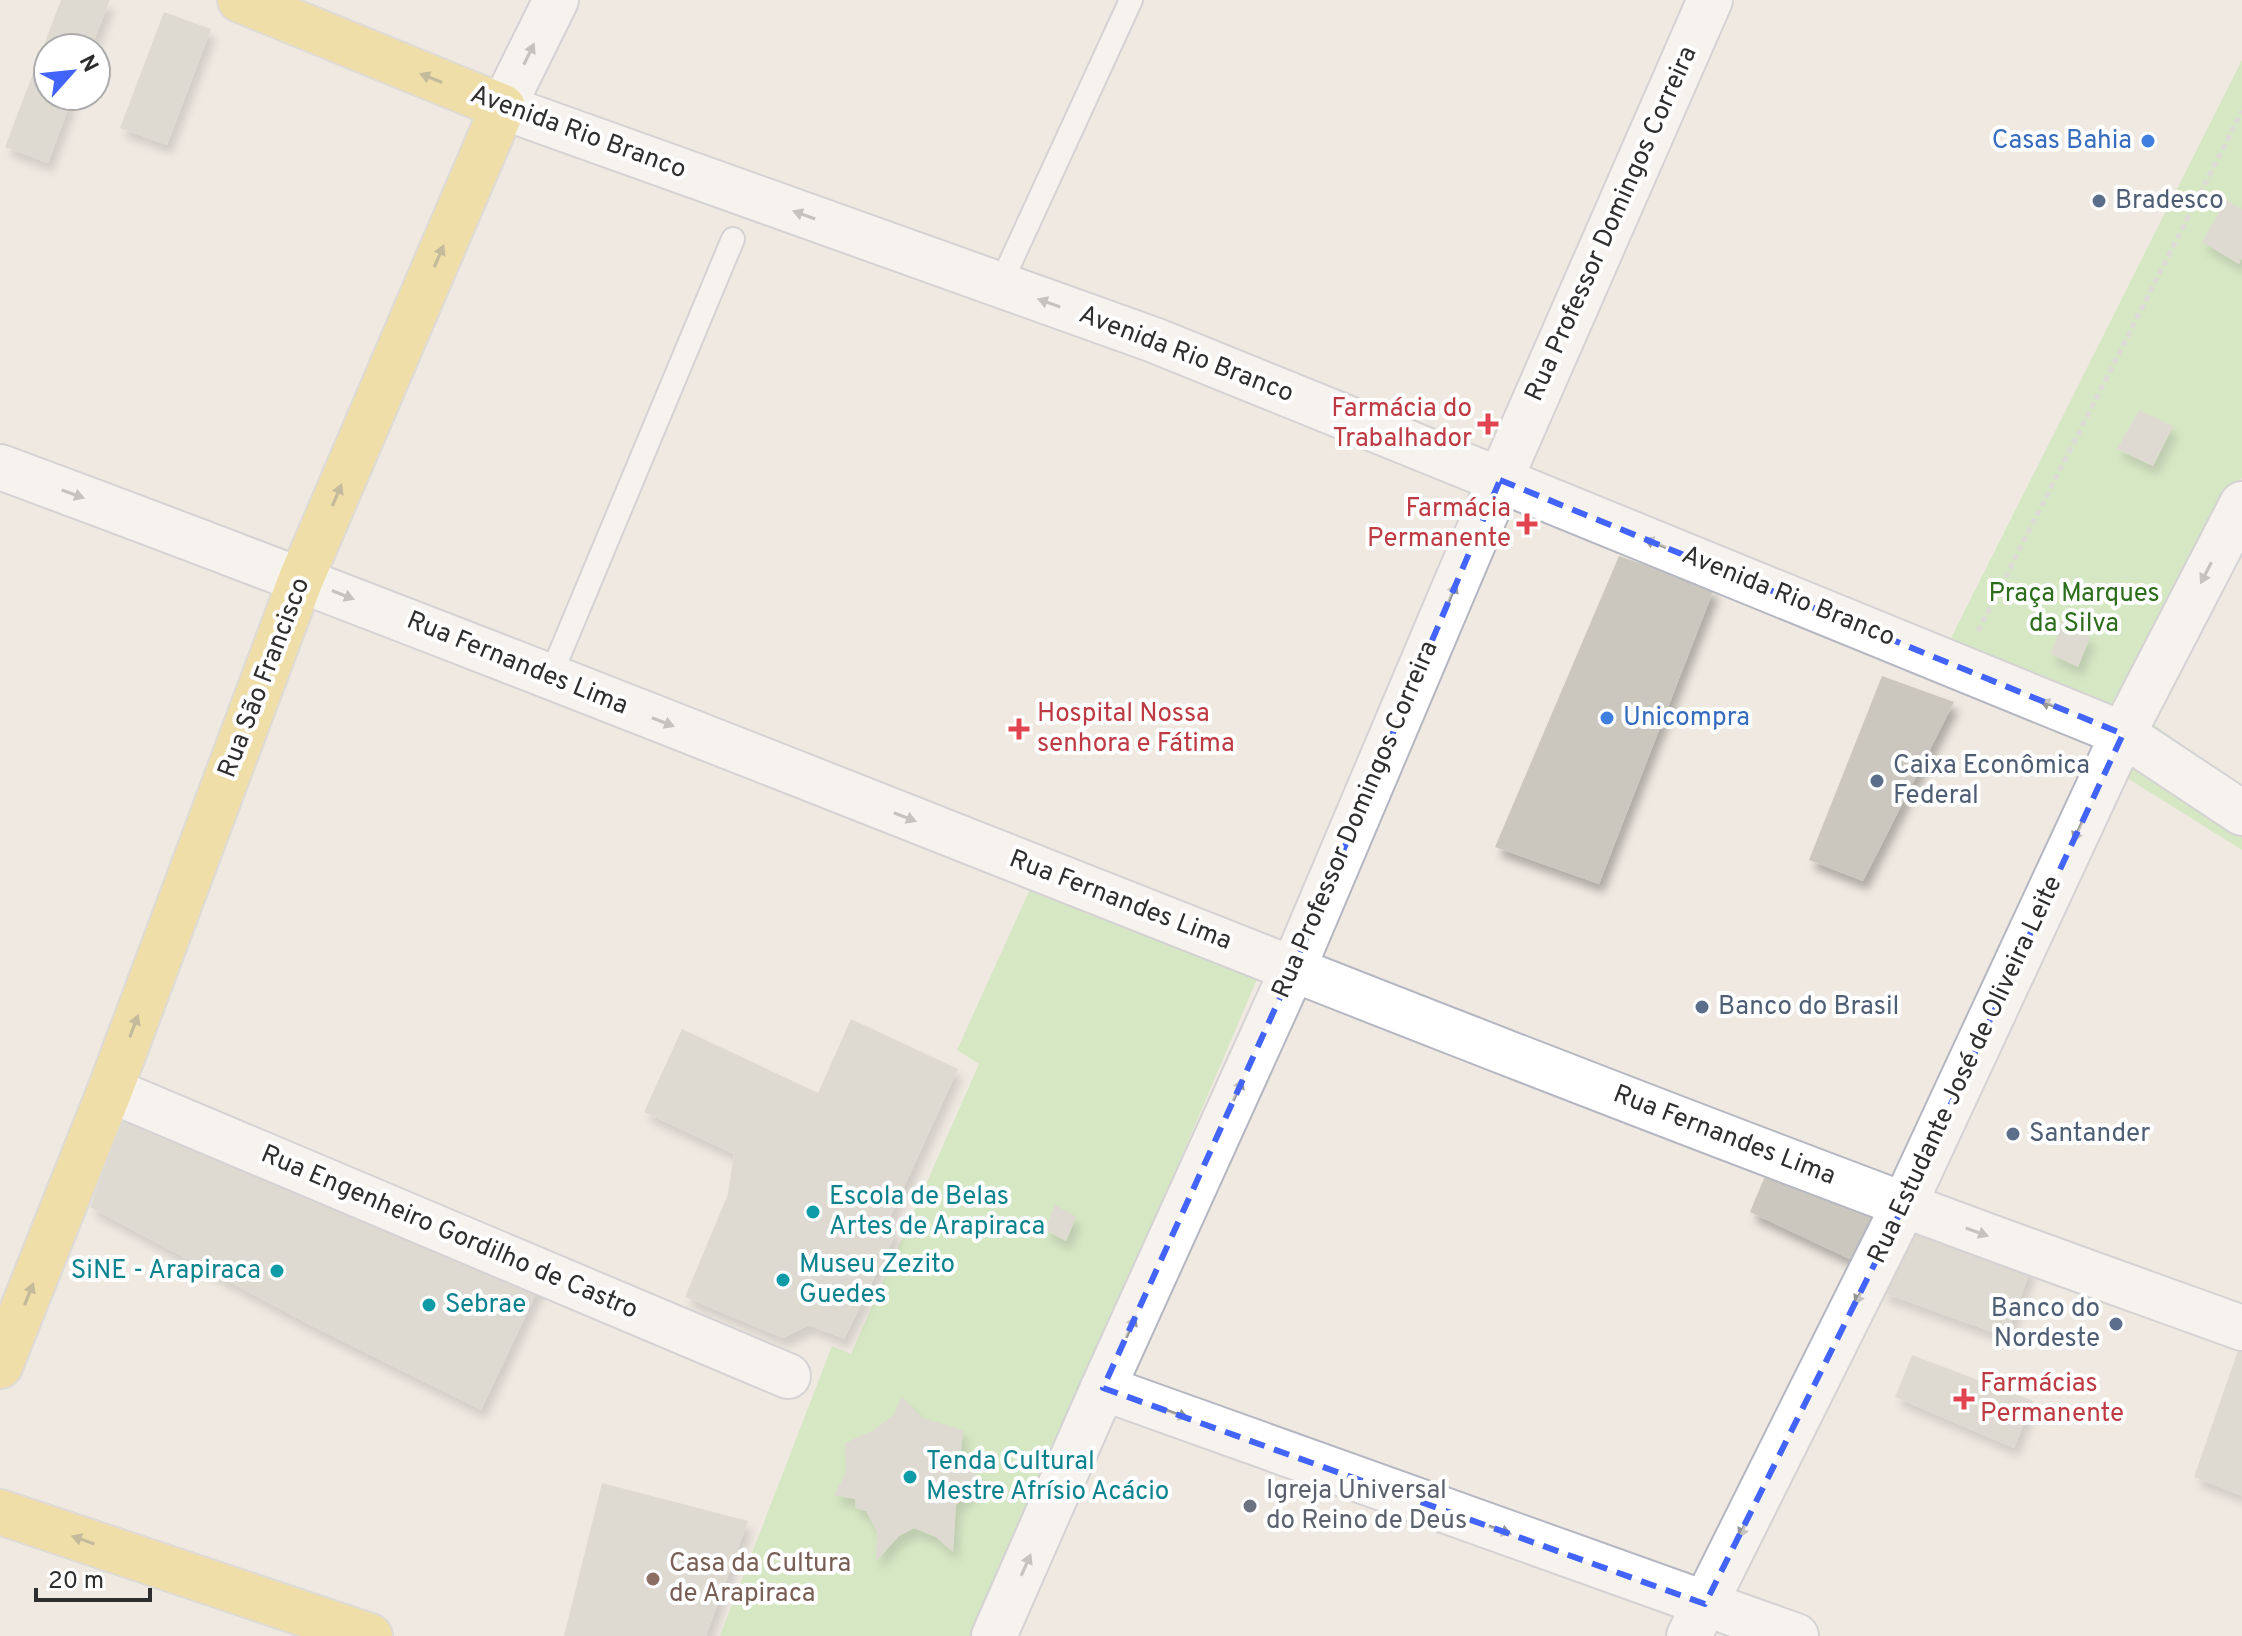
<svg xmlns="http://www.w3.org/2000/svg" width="2242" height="1636" viewBox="0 0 2242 1636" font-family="Overpass,sans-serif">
<defs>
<filter id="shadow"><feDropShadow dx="5" dy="9" stdDeviation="4" flood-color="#0004"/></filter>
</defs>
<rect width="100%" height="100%" fill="#efe9e1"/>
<g fill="#b6e59e">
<polygon points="2242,60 2242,477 2135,711 2242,788 2242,850 2108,766 2123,735 1940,660"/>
<polygon points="1031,887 1257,979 978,1636 720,1636 832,1346 851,1354 979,1064 957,1050"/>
</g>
<g fill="#cbc7bf" filter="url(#shadow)">
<polygon points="61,0 110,0 91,48 48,48 48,96 73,96 48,163 5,147"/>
<polygon points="164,12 211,29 167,145 120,128"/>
<polygon points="2226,200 2242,209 2242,258 2239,264 2202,242"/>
<polygon points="2139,410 2173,426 2153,466 2117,449"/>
<polygon points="1619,556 1714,589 1599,884 1495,847"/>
<polygon points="2062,621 2090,637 2078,667 2051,654"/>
<polygon points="1882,676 1954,702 1863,881 1809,860"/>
<polygon points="851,1019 958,1069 886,1226 897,1231 844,1339 809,1325 783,1338 685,1297 728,1194 734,1154 644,1112 682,1029 818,1093"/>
<polygon points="125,1112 542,1281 481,1410 316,1328 90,1207"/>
<polygon points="1770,1164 1883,1208 1852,1260 1750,1212"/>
<polygon points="1055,1205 1076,1217 1066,1241 1045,1230"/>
<polygon points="1918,1228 2032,1266 2006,1337 1881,1292"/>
<polygon points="2242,1339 2242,1496 2194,1477"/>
<polygon points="1912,1355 2033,1401 2014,1448 1895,1397"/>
<polygon points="902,1396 922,1418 963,1430 960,1459 981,1481 956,1505 953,1552 936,1537 914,1528 899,1536 876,1561 877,1531 866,1511 856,1508 855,1499 834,1495 846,1473 845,1443 873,1431 894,1414"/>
<polygon points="602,1483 748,1521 706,1636 564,1636"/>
</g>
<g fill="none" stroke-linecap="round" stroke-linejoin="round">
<defs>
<g id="lane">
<polyline points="1000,285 1131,0"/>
<polyline points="550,677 733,239"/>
</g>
<g id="street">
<polyline points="503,107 1154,340 1500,480 2123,734 2242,813"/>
<polyline points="110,1090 788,1376"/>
<polyline points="1103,1388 1796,1636"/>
<polyline points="994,1636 1103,1388 1293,969 1500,480 1710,0"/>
</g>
<g id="secondary">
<polyline points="503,107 556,0"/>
<path d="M0,467C638,703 1265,965 1902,1204C2015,1247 2129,1287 2242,1328"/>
<polyline points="1689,1636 1904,1205 2123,734 2242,504"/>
</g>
<g id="primary">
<polyline points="0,1366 110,1090 301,579 503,107 240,0"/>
<polyline points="0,1512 370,1636"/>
</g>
</defs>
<use href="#lane" stroke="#b4b7c1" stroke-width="26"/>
<use href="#street" stroke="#b4b7c1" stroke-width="48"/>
<use href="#secondary" stroke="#b4b7c1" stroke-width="48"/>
<use href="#primary" stroke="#c9c9c9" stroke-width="48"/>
<polyline stroke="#c9c9c9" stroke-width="5" stroke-dasharray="6 4" stroke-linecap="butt" points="1978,631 2242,111"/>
<use href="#lane" stroke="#fff" stroke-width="22"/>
<use href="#street" stroke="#fff" stroke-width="44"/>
<use href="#secondary" stroke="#fff" stroke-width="44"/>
<use href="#primary" stroke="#f2d163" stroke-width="44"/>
</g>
<defs><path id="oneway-solid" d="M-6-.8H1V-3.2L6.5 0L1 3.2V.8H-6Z" transform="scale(2)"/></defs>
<g fill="#969696">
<use href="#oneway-solid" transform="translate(529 54) rotate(-64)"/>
<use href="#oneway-solid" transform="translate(804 215) rotate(-160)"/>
<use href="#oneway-solid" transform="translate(1049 303) rotate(-160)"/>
<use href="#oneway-solid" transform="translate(73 494) rotate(20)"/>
<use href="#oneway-solid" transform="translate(1655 543) rotate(-158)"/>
<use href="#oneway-solid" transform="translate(2206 573) rotate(117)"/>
<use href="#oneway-solid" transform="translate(1452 594) rotate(-67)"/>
<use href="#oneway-solid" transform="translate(343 595) rotate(22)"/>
<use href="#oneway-solid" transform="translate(2051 705) rotate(-158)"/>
<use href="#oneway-solid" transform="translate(663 722) rotate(21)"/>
<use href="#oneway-solid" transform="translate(905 817) rotate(21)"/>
<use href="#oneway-solid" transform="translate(2078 831) rotate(115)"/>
<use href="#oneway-solid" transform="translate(1238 1090) rotate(-66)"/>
<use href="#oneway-solid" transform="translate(1977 1232) rotate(20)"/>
<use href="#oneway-solid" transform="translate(1860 1294) rotate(116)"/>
<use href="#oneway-solid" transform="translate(1131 1327) rotate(-66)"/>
<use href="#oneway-solid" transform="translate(1177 1414) rotate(20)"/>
<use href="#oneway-solid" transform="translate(1744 1527) rotate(116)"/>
<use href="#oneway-solid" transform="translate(1500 1530) rotate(20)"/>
<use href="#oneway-solid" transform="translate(1026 1565) rotate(-66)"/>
</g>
<g fill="#908048">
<use href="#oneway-solid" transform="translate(431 78) rotate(-158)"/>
<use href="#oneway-solid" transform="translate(439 256) rotate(-67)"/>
<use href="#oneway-solid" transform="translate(337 495) rotate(-67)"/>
<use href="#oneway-solid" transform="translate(134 1026) rotate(-69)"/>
<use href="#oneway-solid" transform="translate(29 1294) rotate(-68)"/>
<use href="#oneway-solid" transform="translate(83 1540) rotate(-161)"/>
</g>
<path d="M0 0H2242V1636H0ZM1500,480L2123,734L1904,1205L1705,1604L1103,1388L1293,969Z" fill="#efe9e1" fill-opacity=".55" fill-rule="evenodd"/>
<path fill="none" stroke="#4264fb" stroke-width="6" stroke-dasharray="16 10" stroke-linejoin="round" d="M1500,480L2123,734L1904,1205L1705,1604L1103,1388L1293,969Z"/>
<g fill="#3f7fe0" stroke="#fff" stroke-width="3">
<circle cx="2148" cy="141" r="8"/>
<circle cx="1607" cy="718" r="8"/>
</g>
<g fill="#5c6f8a" stroke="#fff" stroke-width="3">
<circle cx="2099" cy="201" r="8"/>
<circle cx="1877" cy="781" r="8"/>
<circle cx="1702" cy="1007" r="8"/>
<circle cx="2013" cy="1134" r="8"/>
<circle cx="2116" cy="1324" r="8"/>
</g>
<g fill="#e0444e" stroke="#fff" stroke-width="3">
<path d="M1484 412h8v8h8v8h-8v8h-8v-8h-8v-8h8z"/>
<path d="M1523 512h8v8h8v8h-8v8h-8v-8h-8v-8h8z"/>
<path d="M1015 717h8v8h8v8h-8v8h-8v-8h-8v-8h8z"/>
<path d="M1960 1387h8v8h8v8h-8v8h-8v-8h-8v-8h8z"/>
</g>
<g fill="#0f9aa8" stroke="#fff" stroke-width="3">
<circle cx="813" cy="1212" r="8"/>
<circle cx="277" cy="1271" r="8"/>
<circle cx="783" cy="1280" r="8"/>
<circle cx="429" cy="1305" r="8"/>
<circle cx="910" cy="1477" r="8"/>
</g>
<circle fill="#6b7280" stroke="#fff" stroke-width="3" cx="1250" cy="1506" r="8"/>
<circle fill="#8d6e63" stroke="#fff" stroke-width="3" cx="653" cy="1579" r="8"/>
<g text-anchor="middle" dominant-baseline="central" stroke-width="8" stroke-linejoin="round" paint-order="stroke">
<g font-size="26" fill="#2e2e2e" stroke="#fff">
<text transform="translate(578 133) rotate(20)">Avenida Rio Branco</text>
<text transform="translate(1612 224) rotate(-66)">Rua Professor Domingos Correira</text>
<text transform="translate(1186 355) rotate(21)">Avenida Rio Branco</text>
<text transform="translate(1788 597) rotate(22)">Avenida Rio Branco</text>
<text transform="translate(517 664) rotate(22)">Rua Fernandes Lima</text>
<text transform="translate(265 678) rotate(-69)">Rua São Francisco</text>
<text transform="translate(1356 820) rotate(-67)">Rua Professor Domingos Correira</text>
<text transform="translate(1120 901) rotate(21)">Rua Fernandes Lima</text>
<text transform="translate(1966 1070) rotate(-65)">Rua Estudante José de Oliveira Leite</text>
<text transform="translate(1724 1136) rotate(21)">Rua Fernandes Lima</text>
<text transform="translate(449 1233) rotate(23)">Rua Engenheiro Gordilho de Castro</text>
</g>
<g font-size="26" fill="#366cbe" stroke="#fff" text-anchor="end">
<text x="2132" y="141">Casas Bahia</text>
<text x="1623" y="718" text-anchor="start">Unicompra</text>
</g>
<g font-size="26" fill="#4e5e75" stroke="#fff" text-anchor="start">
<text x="2115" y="201">Bradesco</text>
<text x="1893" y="766">Caixa Econômica<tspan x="1893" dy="30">Federal</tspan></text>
<text x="1718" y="1007">Banco do Brasil</text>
<text x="2029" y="1134">Santander</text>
<text x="2100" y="1309" text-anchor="end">Banco do<tspan x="2100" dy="30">Nordeste</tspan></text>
</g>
<g font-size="26" fill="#be3a42" stroke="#fff" text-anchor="end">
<text x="1472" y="409">Farmácia do<tspan x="1472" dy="30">Trabalhador</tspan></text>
<text x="1511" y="509">Farmácia<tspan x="1511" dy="30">Permanente</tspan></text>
<text x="1037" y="714" text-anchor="start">Hospital Nossa<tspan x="1037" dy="30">senhora e Fátima</tspan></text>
<text x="1980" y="1384" text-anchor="start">Farmácias<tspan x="1980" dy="30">Permanente</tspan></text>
</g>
<g font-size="26" fill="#2c6e1b" stroke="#fff">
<text x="2074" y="594">Praça Marques<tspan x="2074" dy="30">da Silva</tspan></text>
</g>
<g font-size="26" fill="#0d838f" stroke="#fff" text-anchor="start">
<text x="829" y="1197">Escola de Belas<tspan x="829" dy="30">Artes de Arapiraca</tspan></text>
<text x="799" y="1265">Museu Zezito<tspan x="799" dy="30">Guedes</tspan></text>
<text x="261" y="1271" text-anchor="end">SiNE - Arapiraca</text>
<text x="445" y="1305">Sebrae</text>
<text x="926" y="1462">Tenda Cultural<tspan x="926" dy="30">Mestre Afrísio Acácio</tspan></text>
</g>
<g font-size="26" fill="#5b616d" stroke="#fff" text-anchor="start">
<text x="1266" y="1491">Igreja Universal<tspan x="1266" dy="30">do Reino de Deus</tspan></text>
</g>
<g font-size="26" fill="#785e54" stroke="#fff" text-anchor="start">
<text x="669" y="1564">Casa da Cultura<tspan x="669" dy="30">de Arapiraca</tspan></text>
</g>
</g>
<g transform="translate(72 72) rotate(63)"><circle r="38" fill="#ffffff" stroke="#ababab" stroke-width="2"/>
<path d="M0-6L14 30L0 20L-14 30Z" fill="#4264fb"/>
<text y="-12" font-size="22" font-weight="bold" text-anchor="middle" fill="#2e2e2e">N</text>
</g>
<path d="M36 1588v12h114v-12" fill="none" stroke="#2e2e2e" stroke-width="4"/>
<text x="48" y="1588" font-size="24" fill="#2e2e2e" stroke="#ffffff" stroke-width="6" paint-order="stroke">20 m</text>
</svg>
